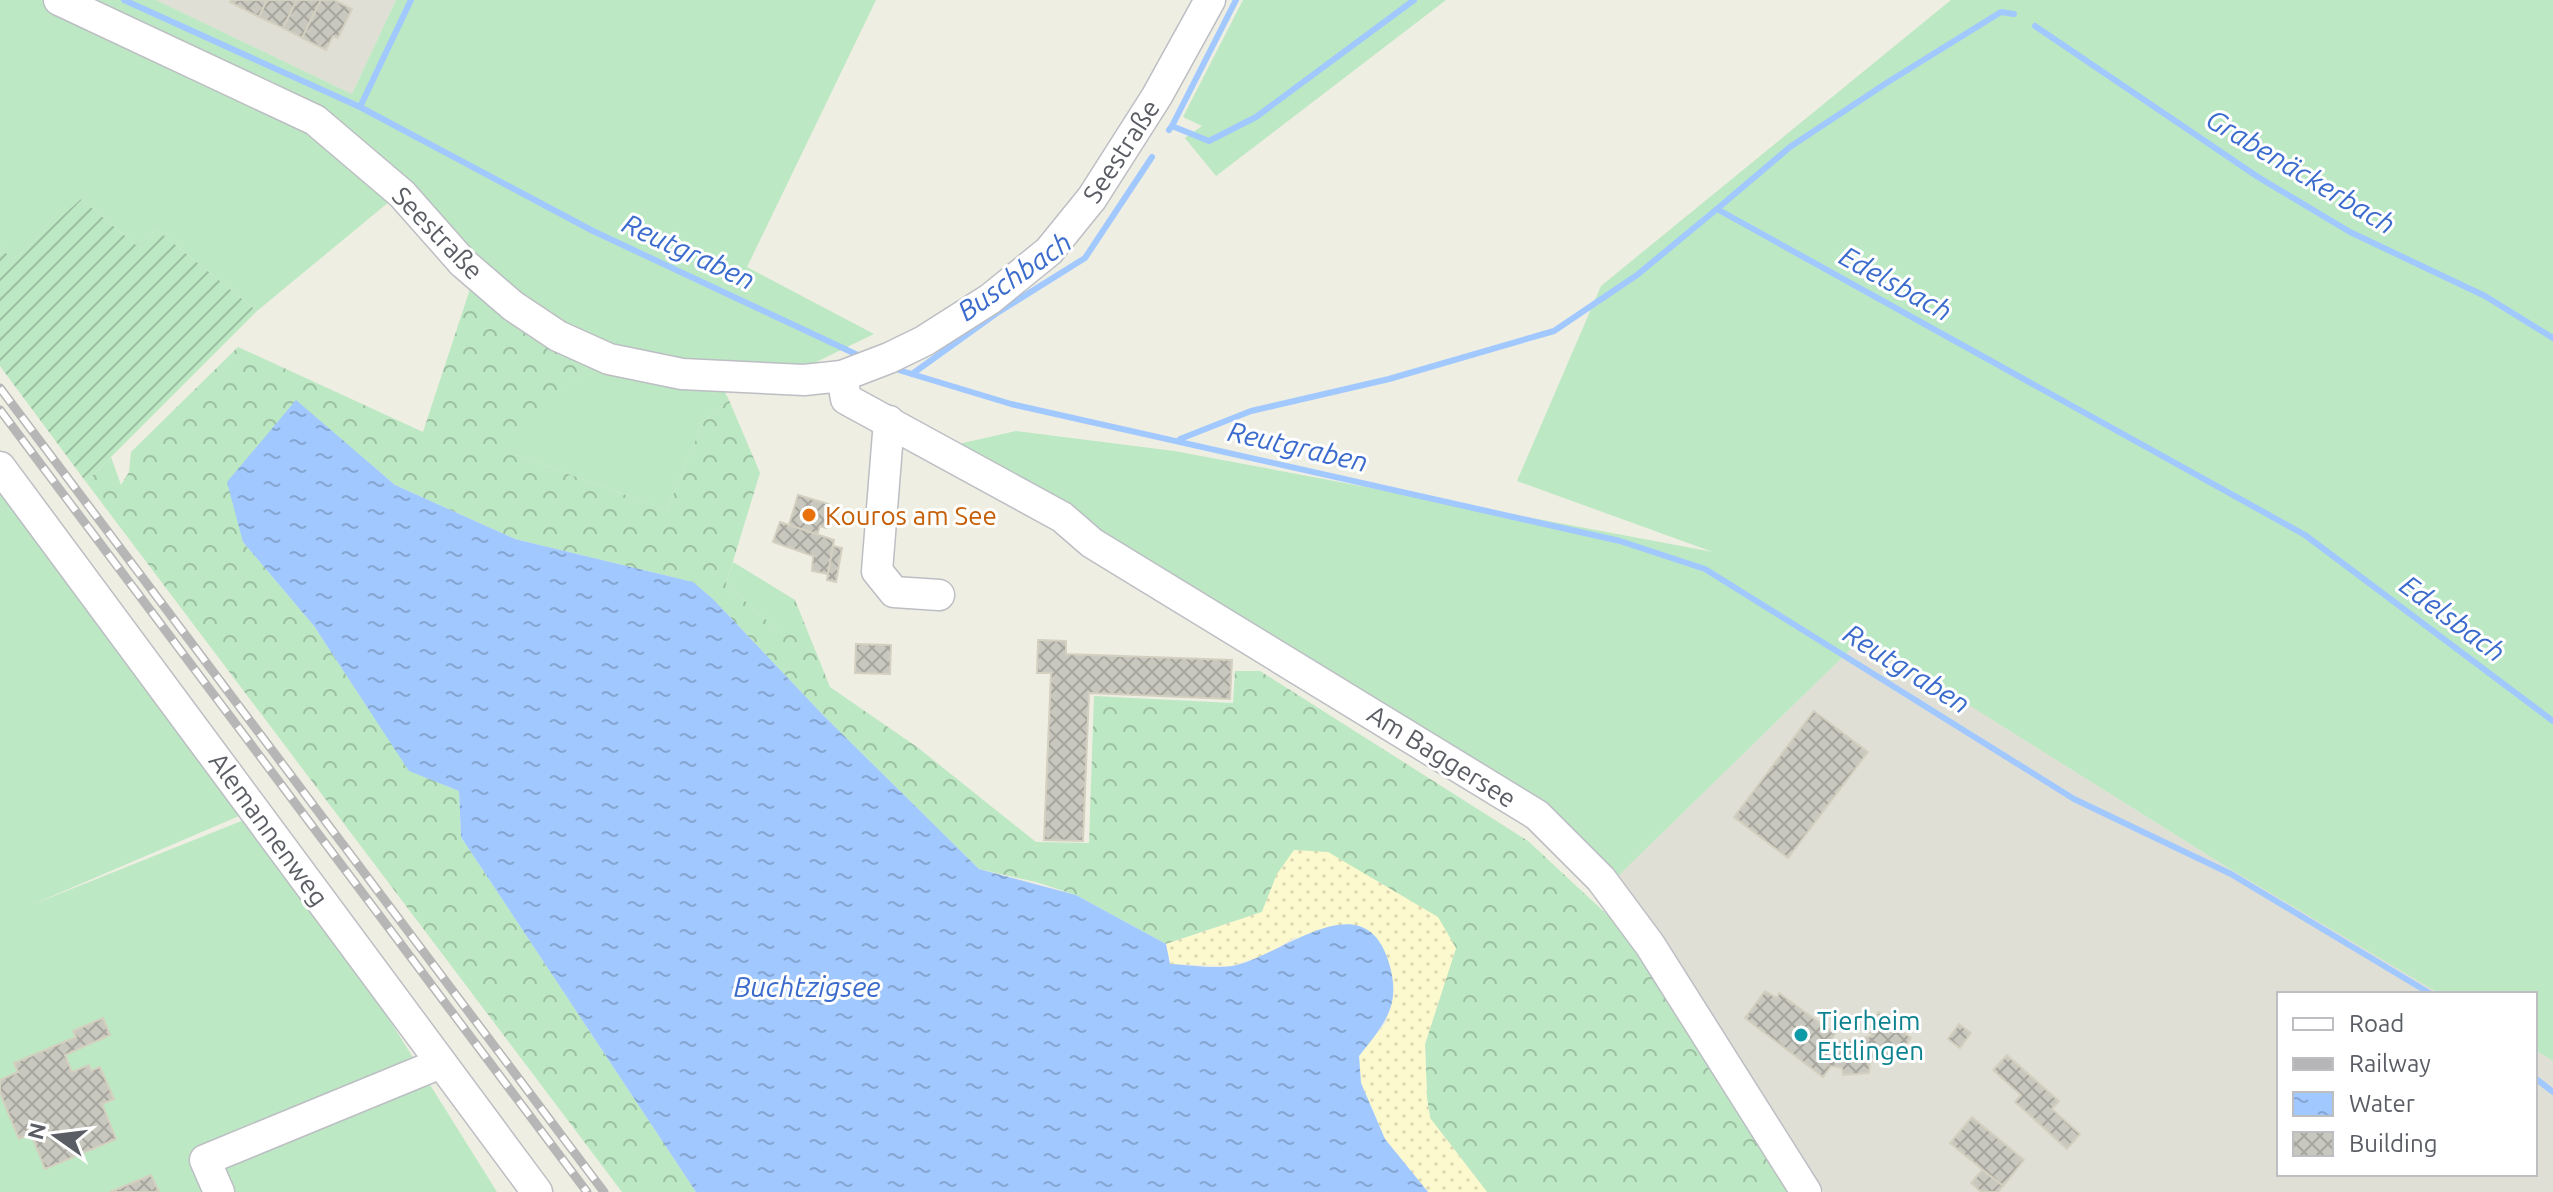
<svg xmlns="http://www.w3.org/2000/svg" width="2553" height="1192" viewBox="0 0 2553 1192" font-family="Ubuntu,sans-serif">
<defs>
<pattern id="forest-crowns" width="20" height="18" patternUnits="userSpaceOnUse" patternTransform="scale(2)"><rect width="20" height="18" fill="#bce8c3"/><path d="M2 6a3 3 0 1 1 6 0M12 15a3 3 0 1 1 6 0" fill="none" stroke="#9cbfa2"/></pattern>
<pattern id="sand-dots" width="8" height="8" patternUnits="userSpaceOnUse" patternTransform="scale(2)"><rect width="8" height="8" fill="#fdf9ce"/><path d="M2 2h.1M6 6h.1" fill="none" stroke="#dbd8b4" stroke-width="1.8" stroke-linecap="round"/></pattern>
<pattern id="garden-furrows" width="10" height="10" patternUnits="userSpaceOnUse" patternTransform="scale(2)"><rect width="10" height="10" fill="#bce8c3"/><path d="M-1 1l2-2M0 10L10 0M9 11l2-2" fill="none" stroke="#9cbfa2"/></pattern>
<pattern id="water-ripples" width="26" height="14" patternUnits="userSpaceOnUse" patternTransform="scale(2)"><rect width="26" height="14" fill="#a1c8ff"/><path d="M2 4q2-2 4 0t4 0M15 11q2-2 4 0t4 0" fill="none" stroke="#86a6d2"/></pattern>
<pattern id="building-cross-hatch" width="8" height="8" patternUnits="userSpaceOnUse" patternTransform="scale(2)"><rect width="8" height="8" fill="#c9c8bf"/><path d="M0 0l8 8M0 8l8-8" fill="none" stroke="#a6a69f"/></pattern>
</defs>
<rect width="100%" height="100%" fill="#eeeee2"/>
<g fill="#dfdfd6">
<polygon points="156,0 396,0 352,94"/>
<polygon points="1862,638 2230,869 2440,994 2279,994 2279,1174 2535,1174 2535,1050 2553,1061 2553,1192 1824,1192 1613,881"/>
</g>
<g fill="#bce8c3">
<polygon points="0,0 156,0 352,94 396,0 876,0 747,267 874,334 814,363 769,366 695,363 624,352 573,332 472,259 407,187 257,311 157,230 136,245 81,199 12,261 0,247"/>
<polygon points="1243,0 1446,0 1216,176 1185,138 1202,126 1183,117"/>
<polygon points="1951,0 2553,0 2553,1061 2535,1050 2535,994 2440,994 2230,869 1862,638 1613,881 954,445 1016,431 1174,451 1713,552 1517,481 1601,286"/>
<polygon points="596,361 721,385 729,400 703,422 667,510 516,455 524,425"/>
<polygon points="0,467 246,813 29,906 249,818 342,944 497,1192 0,1192"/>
<polygon points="733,562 795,600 783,635 726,584"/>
</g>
<polygon fill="url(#forest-crowns)" points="471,286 596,361 525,425 516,455 667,510 703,422 729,400 760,473 726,584 782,634 795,600 830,687 917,747 1036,842 1089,843 1094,696 1233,703 1235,671 1260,671 1528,841 1616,923 1794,1192 1487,1192 1430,1118 1427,1098 1425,1044 1456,948 1277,874 1262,912 1166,944 1076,895 1036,882 979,869 823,715 713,599 693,582 515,539 395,485 296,401 243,542 314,626 409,770 459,791 461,837 696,1192 622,1192 86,482 111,457 121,485 129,472 131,452 238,347 423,432"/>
<polygon fill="url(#sand-dots)" points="1294,850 1328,852 1438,917 1456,948 1425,1044 1427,1098 1430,1118 1487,1192 1428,1192 1385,1139 1361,1083 1359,1056 1387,1021 1295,937 1267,954 1231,966 1170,964 1166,944 1262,912 1277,874"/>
<polygon fill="url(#garden-furrows)" points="81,199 136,245 157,230 257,311 86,482 0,366 0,247 13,260"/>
<path fill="url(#water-ripples)" d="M296,400L395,485L515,539L693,582L713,599L823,715L979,869L1076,895L1166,944L1170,964C1189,965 1213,969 1232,966C1280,958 1364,878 1389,963C1402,1006 1384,1024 1359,1056L1361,1083L1385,1139L1428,1192H696L461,837L459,791L409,771L314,626L243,542L227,482Z"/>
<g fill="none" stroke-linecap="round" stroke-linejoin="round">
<g stroke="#a1c8ff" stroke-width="6">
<polyline points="124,0 360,107 593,231 862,357"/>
<polyline points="2035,26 2258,177 2350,232 2485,296 2553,338"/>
<polyline points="360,107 411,0"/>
<polyline points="1172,126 1236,0"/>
<polyline points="1169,130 1172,126 1209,141 1256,117 1414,0"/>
<polyline points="1717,209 1790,147 1888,82 2001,12 2014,14"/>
<polyline points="892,368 1011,404 1620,541 1705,569 2074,799 2231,874 2431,994"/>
<polyline points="912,374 997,313 1085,258 1152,157"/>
<polyline points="1180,439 1251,411 1389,379 1554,331 1637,275 1717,209 2305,535 2553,721"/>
<polyline points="2535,1078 2553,1092"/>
</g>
</g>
<g fill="url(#building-cross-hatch)" stroke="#d4d0c0" stroke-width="2">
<polygon points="231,0 267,0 259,17 230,2"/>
<polygon points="267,0 297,0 283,28 259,17"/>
<polygon points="297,0 321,0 302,38 283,28"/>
<polygon points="321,0 334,0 352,9 338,38 333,36 326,50 302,38"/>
<polygon points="798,495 828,504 825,515 830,517 826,528 820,526 817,535 789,525"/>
<polygon points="780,522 834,540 828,574 812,571 813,556 773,542"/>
<polygon points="833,546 842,548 836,582 827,580"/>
<polygon points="1038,640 1066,641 1066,654 1232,660 1230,699 1089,693 1083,841 1044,840 1051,673 1037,673"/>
<polygon points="856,644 891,645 890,674 855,673"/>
<polygon points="1814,711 1868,752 1788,858 1734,817"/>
<polygon points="1765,991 1777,998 1779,993 1835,1034 1831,1040 1833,1042 1873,1036 1866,1030 1879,1012 1911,1038 1890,1067 1881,1060 1870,1062 1869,1073 1843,1075 1842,1068 1831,1066 1823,1077 1745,1018"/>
<polygon points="103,1018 110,1035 65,1055 72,1072 89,1065 91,1071 100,1067 114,1099 102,1104 116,1139 45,1169 31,1134 19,1139 0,1093 0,1080 18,1072 14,1063 76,1037 73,1031"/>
<polygon points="1959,1024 1971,1033 1960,1048 1948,1039"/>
<polygon points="2007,1055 2059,1101 2052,1109 2080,1134 2067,1149 2015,1102 2021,1095 1993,1070"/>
<polygon points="1972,1117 2024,1160 2003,1186 1950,1143"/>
<polygon points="1982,1170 2003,1186 1998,1192 1981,1192 1971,1183"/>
<polygon points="151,1175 159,1192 110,1192"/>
</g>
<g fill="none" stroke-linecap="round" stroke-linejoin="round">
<defs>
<g id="minor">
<polyline points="59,0 315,120 402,194 463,263 513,306 558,336 609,359 682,374 804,380 842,376 889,358 924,341 990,299 1049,251 1092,198 1157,96 1210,0"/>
<polyline points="842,376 846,399 1062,517 1092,543 1537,815 1601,879 1650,945 1806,1192"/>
<polyline points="889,421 877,571 894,592 939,595"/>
<polyline points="0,467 537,1192"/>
<polyline points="219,1192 205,1160 441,1063"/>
</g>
</defs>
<use href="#minor" stroke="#bcbec4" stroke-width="33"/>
<use href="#minor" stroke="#fff" stroke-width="30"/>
<defs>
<g id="rail">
<polyline points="0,388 604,1192"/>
<polyline points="0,410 587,1192"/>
</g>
</defs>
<use href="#rail" stroke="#b6b6b7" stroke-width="9"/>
<use href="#rail" stroke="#fff" stroke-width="6" stroke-dasharray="18" stroke-linecap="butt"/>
</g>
<circle fill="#e8710a" stroke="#fff" stroke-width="3" cx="809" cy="515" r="8"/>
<circle fill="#0f9aa8" stroke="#fff" stroke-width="3" cx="1801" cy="1035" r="8"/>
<g text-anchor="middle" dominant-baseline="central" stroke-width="6" stroke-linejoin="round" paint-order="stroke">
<g font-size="26" fill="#5a5d64" stroke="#fff">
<text transform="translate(1121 151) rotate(-57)">Seestraße</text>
<text transform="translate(438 233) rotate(46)">Seestraße</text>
<text transform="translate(1442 756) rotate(32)">Am Baggersee</text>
<text transform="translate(269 829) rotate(54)">Alemannenweg</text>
</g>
<g font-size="26" fill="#c56008" stroke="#fff" text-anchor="start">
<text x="825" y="515">Kouros am See</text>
</g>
<g font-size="26" fill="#0d838f" stroke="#fff" text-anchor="start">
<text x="1817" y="1020">Tierheim<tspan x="1817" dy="30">Ettlingen</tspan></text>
</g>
<g font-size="28" font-style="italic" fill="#3b6bcc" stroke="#fff">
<text transform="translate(2301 171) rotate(31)">Grabenäckerbach</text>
<text transform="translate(689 251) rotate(25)">Reutgraben</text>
<text transform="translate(1014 276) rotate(-35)">Buschbach</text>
<text transform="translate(1896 283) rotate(29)">Edelsbach</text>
<text transform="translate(1298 446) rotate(13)">Reutgraben</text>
<text transform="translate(2453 618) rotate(37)">Edelsbach</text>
<text transform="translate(1907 668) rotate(32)">Reutgraben</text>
<text x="807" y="986">Buchtzigsee</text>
</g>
</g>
<rect x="2277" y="992" width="260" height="184" fill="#ffffff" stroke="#bdbec1" stroke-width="2"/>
<rect x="2293" y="1018" width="40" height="12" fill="#ffffff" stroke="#bdbec1" stroke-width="2"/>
<text x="2349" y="1032" font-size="24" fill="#5a5d64">Road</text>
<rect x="2293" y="1058" width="40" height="12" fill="#b6b6b7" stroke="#bdbec1" stroke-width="2"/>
<text x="2349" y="1072" font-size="24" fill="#5a5d64">Railway</text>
<rect x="2293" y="1092" width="40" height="24" fill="url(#water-ripples)" stroke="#bdbec1" stroke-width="2"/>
<text x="2349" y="1112" font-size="24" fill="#5a5d64">Water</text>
<rect x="2293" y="1132" width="40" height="24" fill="url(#building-cross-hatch)" stroke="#bdbec1" stroke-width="2"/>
<text x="2349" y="1152" font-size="24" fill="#5a5d64">Building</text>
<g transform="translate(56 1136) rotate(284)" stroke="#ffffff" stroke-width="6" paint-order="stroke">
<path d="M0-6L14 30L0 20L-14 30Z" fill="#5a5d64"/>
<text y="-12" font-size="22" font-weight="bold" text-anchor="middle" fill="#5a5d64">N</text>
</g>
</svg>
